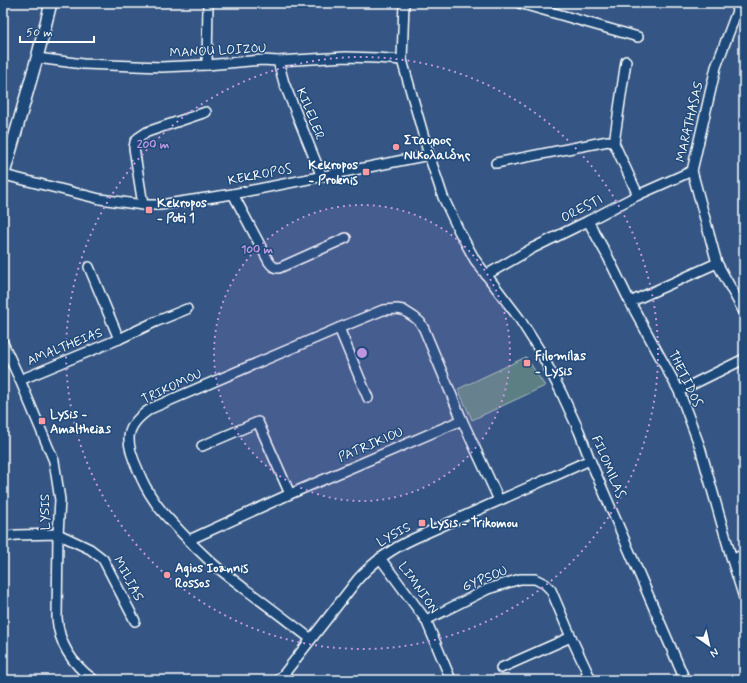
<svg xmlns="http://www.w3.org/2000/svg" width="747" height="683" viewBox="0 0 747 683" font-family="Mynerve,sans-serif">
<rect width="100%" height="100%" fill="#355684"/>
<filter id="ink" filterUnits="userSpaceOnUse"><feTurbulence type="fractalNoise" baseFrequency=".025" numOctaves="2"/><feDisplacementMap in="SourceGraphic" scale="8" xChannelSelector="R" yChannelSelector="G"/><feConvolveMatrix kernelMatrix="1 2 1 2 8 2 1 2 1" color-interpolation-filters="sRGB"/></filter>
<g filter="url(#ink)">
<polygon fill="#5b7f84" stroke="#adbfc2" points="526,357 545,386 472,420 458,389"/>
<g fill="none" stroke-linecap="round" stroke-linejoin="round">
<defs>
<g id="minor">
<polyline points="404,3 402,60 429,155 443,197 459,231 475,260 519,318 540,351 561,392 579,431 590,460 685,680"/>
<polyline points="519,3 638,37"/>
<polyline points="740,3 716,67 692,171 717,263 744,312"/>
<polyline points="37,58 83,64 161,67 207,65 262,60 278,61 346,57 377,58 402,60"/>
<polyline points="278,61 284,83 322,177"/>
<polyline points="626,61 614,143 638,195"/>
<polyline points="207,65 208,3"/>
<polyline points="496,163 608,141 614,143"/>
<polyline points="4,175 100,199 143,205 160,205 233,194 429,155"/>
<path d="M233,194L269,262C272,266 274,268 279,268L346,238"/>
<polyline points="143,205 134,148 135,142 138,138 147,132 206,112"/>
<polyline points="588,221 608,257 630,302 679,391 700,447 732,560 744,598"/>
<polyline points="89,267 119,339"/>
<polyline points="486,275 533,248 588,221 638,195 692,171"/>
<polyline points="630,302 717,263"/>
<polyline points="339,328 368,398"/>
<path d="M3,343L20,380L54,461L60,500L58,534L57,618C59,644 73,665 94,680"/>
<polyline points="20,380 119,339 155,322 187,309"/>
<polyline points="679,391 744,359"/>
<polyline points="202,446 258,422 290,494"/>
<polyline points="3,538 8,536 17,535 58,534 90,549 103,559 135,621"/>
<polyline points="189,540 290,494 462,420"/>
<polyline points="380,558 426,620 451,680"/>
<polyline points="732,560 744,554"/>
<polyline points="426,620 488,589 520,579 535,579 545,584 551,590 571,637 591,680"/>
<path d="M311,639C289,622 267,605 245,589C234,580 222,572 211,562C200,552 189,541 179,530C171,521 162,513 155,502C148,492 142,481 138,470C125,442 123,426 152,408L339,328L383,310L397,309L403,310L414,317L420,322L424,329L462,420L499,500"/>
<polyline points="501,668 571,637"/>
<path d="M278,680L284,674L358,579C374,561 393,548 415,538L590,460"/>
</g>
<polyline id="tertiary" points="3,177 37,58 51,3"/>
</defs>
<use href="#minor" stroke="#fff" stroke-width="12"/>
<use href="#tertiary" stroke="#fff" stroke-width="14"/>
<use href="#minor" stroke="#1f4a7a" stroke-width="9"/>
<use href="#tertiary" stroke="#1f4a7a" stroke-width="11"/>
</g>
</g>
<circle cx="362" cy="353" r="148" fill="#bd96df" fill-opacity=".12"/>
<g fill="none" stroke="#bd96df" stroke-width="2" stroke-dasharray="2 4">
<circle cx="362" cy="353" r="148"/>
<circle cx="362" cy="353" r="296"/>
</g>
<g fill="#ff9aa2" stroke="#1f4a7a" stroke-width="1.5">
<circle cx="396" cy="147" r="4"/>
<rect x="362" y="168" width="8" height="8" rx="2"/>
<rect x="145" y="206" width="8" height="8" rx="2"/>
<rect x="523" y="359" width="8" height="8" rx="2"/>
<rect x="38" y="417" width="8" height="8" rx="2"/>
<rect x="418" y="519" width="8" height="8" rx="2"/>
<circle cx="167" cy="575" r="4"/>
</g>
<g text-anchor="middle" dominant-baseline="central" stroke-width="3" stroke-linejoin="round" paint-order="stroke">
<g font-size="13" fill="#fff" stroke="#1f4a7a">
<text transform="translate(218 51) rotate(-3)">MANOU LOIZOU</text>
<text transform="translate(310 114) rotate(68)">KILELER</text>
<text transform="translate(690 122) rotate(-77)">MARATHASAS</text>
<text transform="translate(260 175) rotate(-11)">KEKROPOS</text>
<text transform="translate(582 209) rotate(-27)">ORESTI</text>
<text transform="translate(65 347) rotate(-22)">AMALTHEIAS</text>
<text transform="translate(685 379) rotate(64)">THETIDOS</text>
<text transform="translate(172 387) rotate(-25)">TRIKOMOU</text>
<text transform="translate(371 445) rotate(-23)">PATRIKIOU</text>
<text transform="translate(608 467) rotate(67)">FILOMILAS</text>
<text transform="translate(45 512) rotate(-90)">LYSIS</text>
<text transform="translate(394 535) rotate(-29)">LYSIS</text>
<text transform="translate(128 579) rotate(62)">MILIAS</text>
<text transform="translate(485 579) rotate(-22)">GYPSOU</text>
<text transform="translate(418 588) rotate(55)">LIMNION</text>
</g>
<g font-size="13" font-weight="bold" fill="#fff" stroke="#1f4a7a" text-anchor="start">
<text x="404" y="140">Σταυρος<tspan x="404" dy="15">Νικολαιδης</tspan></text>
<text x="358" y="165" text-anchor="end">Kekropos<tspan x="358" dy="15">- Proknis</tspan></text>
<text x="157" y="203">Kekropos<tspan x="157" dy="15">- Poti 1</tspan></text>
<text x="535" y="356">Filomilas<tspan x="535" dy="15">- Lysis</tspan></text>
<text x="50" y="414">Lysis -<tspan x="50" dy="15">Amaltheias</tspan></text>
<text x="430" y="523">Lysis - Trikomou</text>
<text x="175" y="568">Agios Ioannis<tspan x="175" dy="15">Rossos</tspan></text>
</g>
</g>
<circle cx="362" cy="353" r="6" fill="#bd96df" stroke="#1f4a7a" stroke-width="2"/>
<g font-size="12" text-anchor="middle" font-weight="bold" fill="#bd96df" stroke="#1f4a7a" stroke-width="3" stroke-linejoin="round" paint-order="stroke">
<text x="153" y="148">200 m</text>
<text x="257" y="253">100 m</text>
</g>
<rect width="747" height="683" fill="none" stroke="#1f4a7a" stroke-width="16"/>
<rect x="8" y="8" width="731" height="667" fill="none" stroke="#fff" stroke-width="1.5" filter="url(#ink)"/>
<g transform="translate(709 645) rotate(146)" stroke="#1f4a7a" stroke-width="3" paint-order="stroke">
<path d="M0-3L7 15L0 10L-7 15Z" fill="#ffffff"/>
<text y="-6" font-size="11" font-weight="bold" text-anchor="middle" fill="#ffffff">N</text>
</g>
<path d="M20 36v6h74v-6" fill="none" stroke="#ffffff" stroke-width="2"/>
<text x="26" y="36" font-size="12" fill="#ffffff" stroke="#1f4a7a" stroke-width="3" paint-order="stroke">50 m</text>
</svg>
